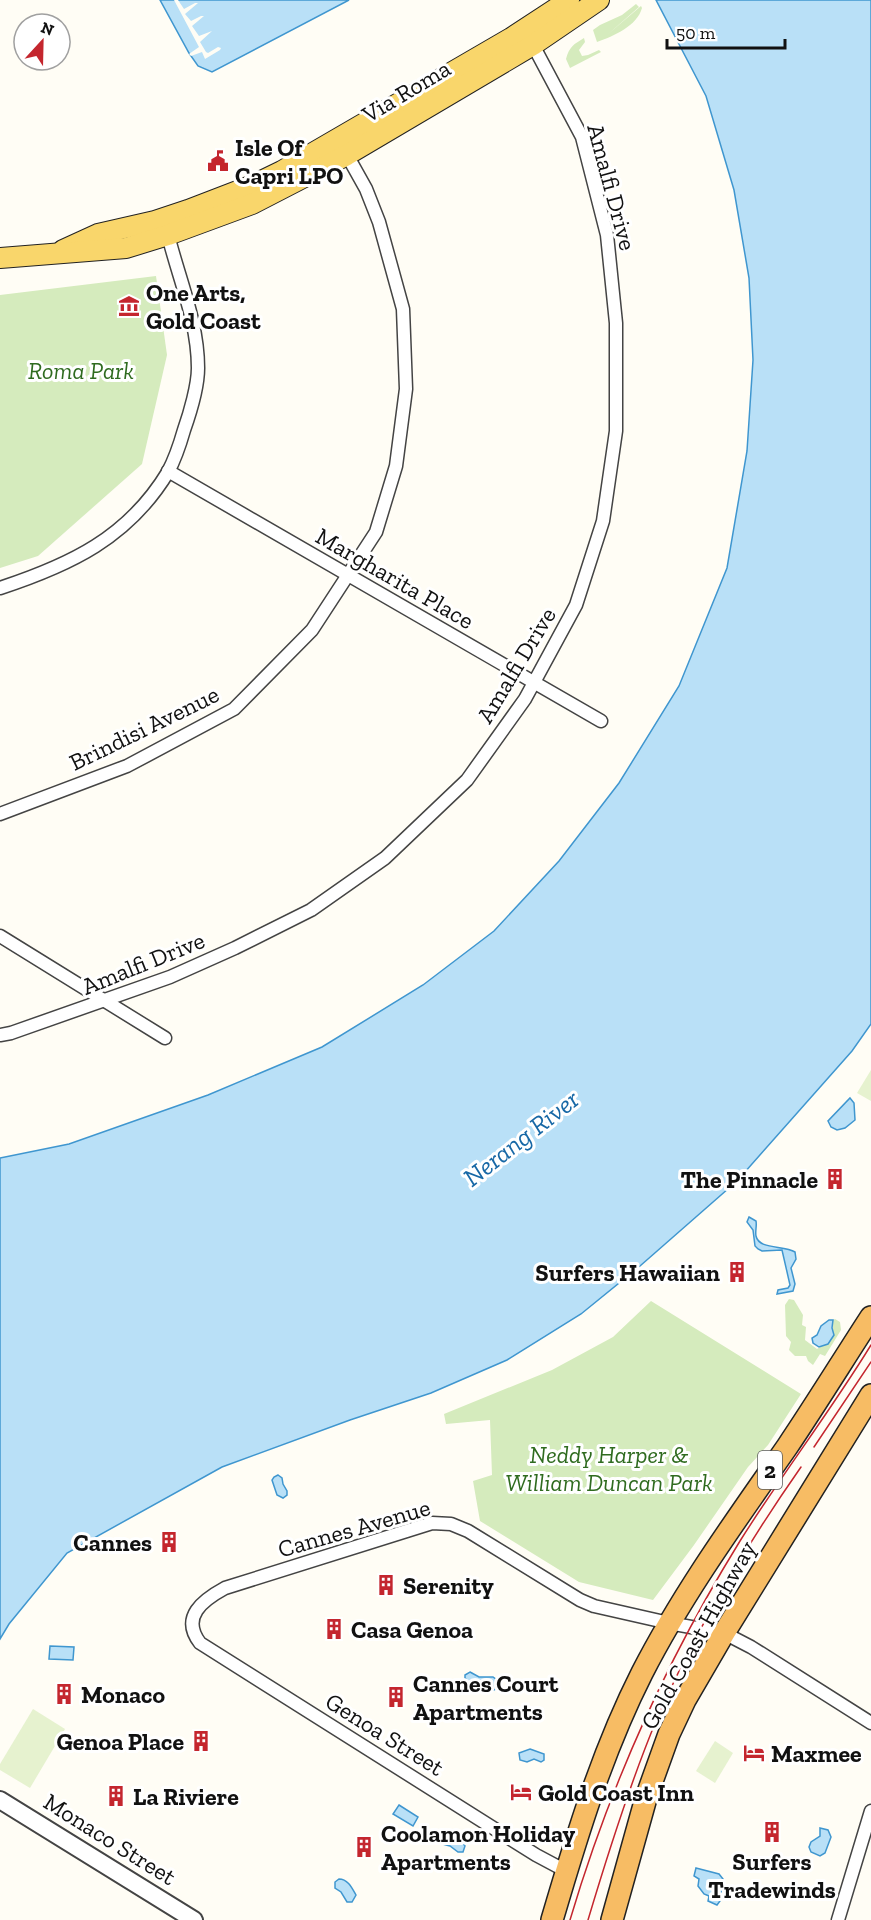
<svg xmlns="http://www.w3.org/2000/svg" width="871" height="1920" viewBox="0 0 871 1920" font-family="'Zilla Slab',serif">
<rect width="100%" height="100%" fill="#fffdf5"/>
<g fill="#d5ebbd">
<path d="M636,4L639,7L607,35L641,6L642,8C637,26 614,36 597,42L593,30L600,25L622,15Z"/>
<path d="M584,38L585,42L579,50L582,56L588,55L599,50L601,52L570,68L566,59C569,47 574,44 584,38Z"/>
<polygon points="156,276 167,355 142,464 38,556 0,568 0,295"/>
<path d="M789,1299L794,1300L803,1315L802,1325L806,1327L805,1340L817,1349C828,1344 833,1332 833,1320L835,1319L840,1322L841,1330L825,1356L820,1354L813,1365L808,1361L806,1356H795L789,1350L791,1342L786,1336L785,1305Z"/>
<polygon points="651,1301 801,1394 768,1445 748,1467 694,1545 653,1600 579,1582 480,1521 473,1481 492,1475 490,1420 446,1424 444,1414 552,1370 613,1337"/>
</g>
<g fill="#e6f2cf">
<polygon points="871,1070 871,1101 857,1093"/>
<polygon points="33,1709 65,1729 30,1788 0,1770 0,1764"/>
<polygon points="715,1741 733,1753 715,1783 696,1771"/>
</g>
<g fill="#b9e0f7" stroke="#3f96cf" stroke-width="1.5">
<polygon points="160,0 349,0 212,72 198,66 189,53"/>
<polygon points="656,0 871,0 871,1024 852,1051 737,1181 640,1266 581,1314 507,1360 431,1393 350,1420 222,1467 67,1553 9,1624 0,1639 0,1158 69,1144 208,1095 322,1047 423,985 494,931 559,861 619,783 679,686 727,568 747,451 753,360 749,278 734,190 706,96"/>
<polygon points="850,1098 854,1103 855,1120 845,1128 837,1130 831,1127 828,1121"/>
<path d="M749,1217L756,1221C757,1226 755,1231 756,1236C759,1250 784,1245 795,1252L796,1259L791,1268L795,1284L793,1291L777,1294L778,1290L788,1288L790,1285L782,1250L762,1251L758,1249L755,1246L753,1230L747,1222Z"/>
<polygon points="829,1320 833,1320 832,1328 834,1335 828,1344 819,1347 813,1343 812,1338 817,1335 821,1326"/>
<polygon points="278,1475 282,1478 283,1484 287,1491 287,1495 283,1498 277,1495 272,1480 274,1477"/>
<polygon points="50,1646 74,1647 73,1660 49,1659"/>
<path d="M470,1672L479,1677H493L497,1680L498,1687C488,1697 472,1688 465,1678V1675Z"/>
<polygon points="530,1749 544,1754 544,1760 541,1762 534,1759 527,1762 520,1760 519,1753"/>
<polygon points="399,1805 418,1817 413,1826 393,1814"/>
<polygon points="820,1828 828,1830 831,1837 825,1853 820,1856 811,1852 809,1847 811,1842 820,1836"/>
<polygon points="446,1833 457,1836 465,1846 463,1852 458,1852 450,1846 442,1844 441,1836"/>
<polygon points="696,1868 719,1874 723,1879 720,1901 717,1905 708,1901 709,1896 704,1894 698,1886 699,1879 694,1876"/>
<path d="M339,1879C348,1879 352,1888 356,1895L352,1902H347L341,1892L335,1888V1882Z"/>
</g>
<polygon fill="#fffdf5" points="174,0 178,0 184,9 195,3 198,3 185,14 191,21 201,16 204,16 192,26 199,36 212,31 200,42 206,52 208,53 218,47 221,48 220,50 205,59 202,52 191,56 189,54 199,47"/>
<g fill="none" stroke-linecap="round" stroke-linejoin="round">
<defs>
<g id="minor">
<polyline points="168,471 601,721"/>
<path d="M0,588C70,565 128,538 168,472C175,459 180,444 184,430C190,413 198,385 198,368C198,322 179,279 168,235"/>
<polyline points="0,814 127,766 234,709 312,630 376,532 396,466 406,389 403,309 379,222 366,189 347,155"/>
<polyline points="0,936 165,1038"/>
<polyline points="0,1035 11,1033 170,977 235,948 311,910 385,858 467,780 525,699 576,605 603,521 616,431 616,323 607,235 582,137 533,45"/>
<path d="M566,1871L536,1855L200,1643C180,1617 203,1600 225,1588L432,1523L451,1524L468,1531L580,1600L594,1606L669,1623L724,1633L751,1647L871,1723"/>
<polyline points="838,1920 871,1811"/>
</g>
<polyline id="tertiary" points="0,1800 194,1920"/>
<g id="primary">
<polyline points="63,250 98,234 155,221 188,210 253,185 282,171 511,38 569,0"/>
<polyline points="0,258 126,248 168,235 252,204 347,155 533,45 599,0"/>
</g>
<g id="trunk">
<path d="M552,1920C577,1835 602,1752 642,1673C683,1593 736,1520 787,1447C816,1404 843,1360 871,1317"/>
<polyline points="612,1920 646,1798 669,1734 685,1700 724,1633 871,1395"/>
</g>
</defs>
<use href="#minor" stroke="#444" stroke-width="15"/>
<use href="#tertiary" stroke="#444" stroke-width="20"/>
<use href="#primary" stroke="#222" stroke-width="22"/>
<use href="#trunk" stroke="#222" stroke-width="24"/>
<use href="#minor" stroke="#fff" stroke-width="12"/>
<use href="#tertiary" stroke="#fff" stroke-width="16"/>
<use href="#primary" stroke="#f9d66b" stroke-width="20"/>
<use href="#trunk" stroke="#f7bc64" stroke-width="21"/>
<g stroke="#c4262e" stroke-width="1.5">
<polyline points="814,1447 871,1362"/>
<path d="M570,1920C610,1785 666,1661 740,1541C782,1474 830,1412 871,1345"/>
<path d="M588,1920C608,1853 629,1786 656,1721C695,1631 745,1547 801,1467"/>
</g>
</g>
<defs>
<symbol id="civic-bare" viewBox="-9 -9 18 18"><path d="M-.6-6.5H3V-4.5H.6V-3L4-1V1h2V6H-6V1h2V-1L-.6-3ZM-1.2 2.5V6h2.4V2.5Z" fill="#c4262e" stroke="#fff" stroke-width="2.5" paint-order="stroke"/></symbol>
<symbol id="museum-bare" viewBox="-9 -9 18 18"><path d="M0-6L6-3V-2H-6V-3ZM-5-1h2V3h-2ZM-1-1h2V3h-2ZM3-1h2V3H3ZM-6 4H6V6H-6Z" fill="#c4262e" stroke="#fff" stroke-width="2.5" paint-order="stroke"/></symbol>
<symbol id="building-bare" viewBox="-9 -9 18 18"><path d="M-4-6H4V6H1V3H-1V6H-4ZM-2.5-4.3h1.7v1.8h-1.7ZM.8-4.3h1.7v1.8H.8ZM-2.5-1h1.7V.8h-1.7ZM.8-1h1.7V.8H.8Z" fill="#c4262e" stroke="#fff" stroke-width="2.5" paint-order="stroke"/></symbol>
<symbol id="hotel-bare" viewBox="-9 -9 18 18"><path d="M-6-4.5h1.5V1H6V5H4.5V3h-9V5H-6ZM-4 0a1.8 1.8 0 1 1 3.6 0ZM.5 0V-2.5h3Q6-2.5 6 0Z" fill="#c4262e" stroke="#fff" stroke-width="2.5" paint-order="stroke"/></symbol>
</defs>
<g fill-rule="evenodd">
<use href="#civic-bare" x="203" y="146" width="30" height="30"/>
<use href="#museum-bare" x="114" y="291" width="30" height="30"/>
<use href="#building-bare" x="820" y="1164" width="30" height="30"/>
<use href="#building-bare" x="722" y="1257" width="30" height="30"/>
<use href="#building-bare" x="154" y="1527" width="30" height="30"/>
<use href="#building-bare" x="371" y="1570" width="30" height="30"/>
<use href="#building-bare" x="319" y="1614" width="30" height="30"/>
<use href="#building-bare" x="49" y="1679" width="30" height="30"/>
<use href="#building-bare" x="381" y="1682" width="30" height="30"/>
<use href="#building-bare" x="186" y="1726" width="30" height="30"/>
<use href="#hotel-bare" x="739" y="1738" width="30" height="30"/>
<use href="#hotel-bare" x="506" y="1777" width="30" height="30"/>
<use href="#building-bare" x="101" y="1781" width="30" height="30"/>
<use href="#building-bare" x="757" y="1817" width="30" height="30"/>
<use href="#building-bare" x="349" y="1832" width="30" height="30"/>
</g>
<g text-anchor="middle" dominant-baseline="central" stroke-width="6" stroke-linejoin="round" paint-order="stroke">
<rect fill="#fff" stroke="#585858" stroke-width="1.5" x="758" y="1451" width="24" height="38" rx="4.5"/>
<g font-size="22" font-weight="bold" fill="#111">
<text x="770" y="1470">2</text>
</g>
<g font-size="24" fill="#111" stroke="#fff">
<text transform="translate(406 91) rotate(-31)">Via Roma</text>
<text transform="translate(612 187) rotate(75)">Amalfi Drive</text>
<text transform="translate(395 578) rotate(30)">Margharita Place</text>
<text transform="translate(516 665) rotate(-59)">Amalfi Drive</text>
<text transform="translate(144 728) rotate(-26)">Brindisi Avenue</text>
<text transform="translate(143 963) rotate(-22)">Amalfi Drive</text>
<text transform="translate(354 1528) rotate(-16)">Cannes Avenue</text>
<text transform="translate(698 1635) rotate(-61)">Gold Coast Highway</text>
<text transform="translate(385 1734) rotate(32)">Genoa Street</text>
<text transform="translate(110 1839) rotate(32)">Monaco Street</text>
</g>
<g font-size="24" font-weight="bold" fill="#111" stroke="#fff" text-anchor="start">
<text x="235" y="147">Isle Of<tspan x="235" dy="28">Capri LPO</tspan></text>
<text x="146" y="292">One Arts,<tspan x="146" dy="28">Gold Coast</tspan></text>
<text x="818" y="1179" text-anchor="end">The Pinnacle</text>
<text x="720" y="1272" text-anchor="end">Surfers Hawaiian</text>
<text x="152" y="1542" text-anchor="end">Cannes</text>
<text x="403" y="1585">Serenity</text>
<text x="351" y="1629">Casa Genoa</text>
<text x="413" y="1683">Cannes Court<tspan x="413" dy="28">Apartments</tspan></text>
<text x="81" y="1694">Monaco</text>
<text x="184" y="1741" text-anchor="end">Genoa Place</text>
<text x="771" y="1753">Maxmee</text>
<text x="538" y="1792">Gold Coast Inn</text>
<text x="133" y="1796">La Riviere</text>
<text x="381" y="1833">Coolamon Holiday<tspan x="381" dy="28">Apartments</tspan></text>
<text x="772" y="1861" text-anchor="middle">Surfers<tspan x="772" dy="28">Tradewinds</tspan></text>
</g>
<g font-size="24" font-style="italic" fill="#2f6b1f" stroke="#fff">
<text x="81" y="370">Roma Park</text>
<text x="609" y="1454">Neddy Harper &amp;<tspan x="609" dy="28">William Duncan Park</tspan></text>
</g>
<g font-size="26" font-style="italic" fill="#1768a6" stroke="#fff">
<text transform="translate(521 1138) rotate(-38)">Nerang River</text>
</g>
</g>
<g transform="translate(42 42) rotate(22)"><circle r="28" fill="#ffffff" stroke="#a0a0a0" stroke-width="1.5"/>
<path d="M0-4.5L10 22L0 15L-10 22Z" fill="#c4262e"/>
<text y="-9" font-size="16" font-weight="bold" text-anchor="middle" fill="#111111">N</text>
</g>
<path d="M667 39v9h118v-9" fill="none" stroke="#111111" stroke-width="3"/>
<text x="676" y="39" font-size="18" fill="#111111" stroke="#ffffff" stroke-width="4.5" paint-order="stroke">50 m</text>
</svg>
